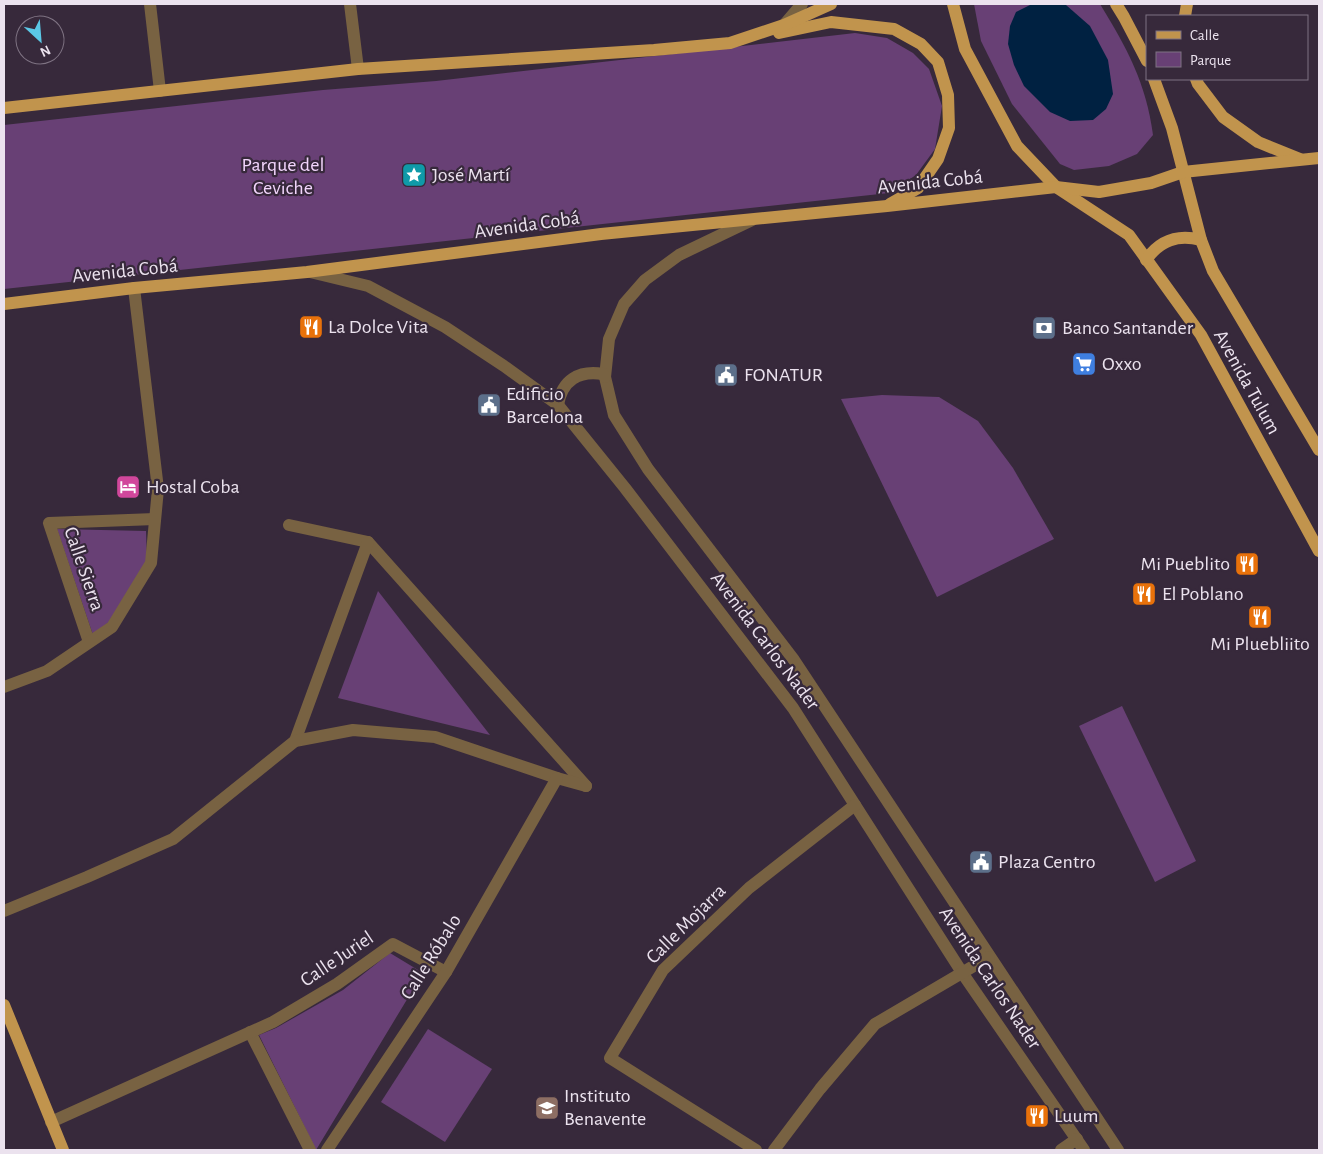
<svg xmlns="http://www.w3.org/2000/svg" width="1323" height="1154" viewBox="0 0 1323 1154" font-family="'Alegreya Sans',sans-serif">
<rect width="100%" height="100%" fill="#37293b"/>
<g fill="#684075">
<path d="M974,4H1100C1127,48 1146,83 1153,135L1137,154L1109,166L1074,170L1060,164L1012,104L981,41Z"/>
<polygon points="855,33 887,38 913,53 929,69 942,106 935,149 916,175 889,193 4,289 4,125 323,90 436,81"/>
<polygon points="882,395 939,397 978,421 1013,468 1054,539 937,597 841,399"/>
<polygon points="57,529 146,531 147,561 109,622 93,635"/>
<polygon points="378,591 490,735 338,698"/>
<polygon points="1122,706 1196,861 1155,882 1079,726"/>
<polygon points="390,953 423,973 316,1150 259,1035 276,1028 343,990"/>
<polygon points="428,1029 492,1069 445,1142 381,1102"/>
</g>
<polygon fill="#002141" points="1032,4 1061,4 1066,5 1090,26 1108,60 1113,94 1106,109 1093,120 1070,121 1050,112 1024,86 1014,65 1008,44 1010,26 1016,12"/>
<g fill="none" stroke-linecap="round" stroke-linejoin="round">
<g stroke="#786242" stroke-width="12">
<polyline points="150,4 160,91"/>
<polyline points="350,4 358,69"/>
<polyline points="784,25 802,4"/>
<polyline points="752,220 679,255 645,280 624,304 609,339 605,377 614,415 648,469 794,660 1118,1150"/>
<polyline points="310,272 368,286 445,327 504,366 558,405 625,488 793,708 963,974 1084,1150"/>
<path d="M558,405C562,380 579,370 603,374L605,377"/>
<polyline points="289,525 368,542 586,786"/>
<polyline points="89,642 49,523 155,519"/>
<polyline points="4,687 47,671 112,627 151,563 158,489 134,288"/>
<polyline points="295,741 368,542"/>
<polyline points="4,911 87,877 173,839 295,741 353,730 435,737 557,778 586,786"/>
<polyline points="250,1032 310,1150"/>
<polyline points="51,1122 273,1022 337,984 393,944 446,972"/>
<polyline points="327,1150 446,972 557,778"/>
<polyline points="756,1150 610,1058 663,970 749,888 855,805"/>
<polyline points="774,1150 820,1089 875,1024 989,957"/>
<polyline points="1061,1150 1077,1139"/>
</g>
<g stroke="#c1944d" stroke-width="12">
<polyline points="953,4 965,49 1017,146 1056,187 1129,235 1201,335 1319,551"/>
<polyline points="1116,4 1124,17 1147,61"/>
<polyline points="1185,16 1187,4"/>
<polyline points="779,33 831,22 894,29 921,44 938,62 948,95 949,128 938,159 918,188 890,204"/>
<polyline points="1154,79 1172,128 1201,240 1213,271 1319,450"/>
<polyline points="1196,79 1198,84 1223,117 1258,142 1300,159"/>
<polyline points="4,108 358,69 654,50 730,43 784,25 831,4"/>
<path d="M1146,260C1160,240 1178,234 1201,240"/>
<polyline points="4,304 134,288 307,272 601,234 887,206 1056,187 1099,192 1151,183 1183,172 1319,158"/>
<polyline points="4,1005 63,1150"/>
</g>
</g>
<defs>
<symbol id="sight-square" viewBox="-11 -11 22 22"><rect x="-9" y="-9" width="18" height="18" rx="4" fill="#0f9aa8" stroke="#37293b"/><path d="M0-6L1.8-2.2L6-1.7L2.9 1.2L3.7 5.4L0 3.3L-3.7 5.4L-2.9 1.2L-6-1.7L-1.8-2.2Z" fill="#fff"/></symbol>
<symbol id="restaurant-square" viewBox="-11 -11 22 22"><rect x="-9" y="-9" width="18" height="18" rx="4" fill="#e8710a" stroke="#37293b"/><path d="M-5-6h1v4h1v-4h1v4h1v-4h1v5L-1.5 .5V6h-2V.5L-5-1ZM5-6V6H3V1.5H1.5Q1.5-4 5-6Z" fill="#fff"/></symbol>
<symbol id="bank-square" viewBox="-11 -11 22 22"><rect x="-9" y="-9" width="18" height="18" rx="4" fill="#5c6f8a" stroke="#37293b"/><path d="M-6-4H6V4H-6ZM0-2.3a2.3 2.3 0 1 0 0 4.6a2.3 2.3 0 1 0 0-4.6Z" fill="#fff"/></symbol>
<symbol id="supermarket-square" viewBox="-11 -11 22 22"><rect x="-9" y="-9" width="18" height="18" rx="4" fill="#3f7fe0" stroke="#37293b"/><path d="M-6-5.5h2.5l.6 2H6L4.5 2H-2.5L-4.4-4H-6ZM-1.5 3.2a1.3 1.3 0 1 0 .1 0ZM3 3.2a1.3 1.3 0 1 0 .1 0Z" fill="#fff"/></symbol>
<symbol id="civic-square" viewBox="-11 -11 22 22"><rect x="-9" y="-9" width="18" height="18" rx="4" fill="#5c6f8a" stroke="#37293b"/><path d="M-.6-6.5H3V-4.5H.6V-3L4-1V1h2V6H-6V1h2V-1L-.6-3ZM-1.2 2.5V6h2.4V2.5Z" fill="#fff"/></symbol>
<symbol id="hotel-square" viewBox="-11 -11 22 22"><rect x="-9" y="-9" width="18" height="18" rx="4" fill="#d1479c" stroke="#37293b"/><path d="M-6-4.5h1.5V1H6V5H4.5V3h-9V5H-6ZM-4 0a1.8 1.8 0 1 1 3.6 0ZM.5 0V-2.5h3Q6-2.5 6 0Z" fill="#fff"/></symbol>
<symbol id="school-square" viewBox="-11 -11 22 22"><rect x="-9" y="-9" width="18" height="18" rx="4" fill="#8d6e63" stroke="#37293b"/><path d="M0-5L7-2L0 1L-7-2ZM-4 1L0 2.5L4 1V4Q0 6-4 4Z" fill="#fff"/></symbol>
</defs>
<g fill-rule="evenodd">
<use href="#sight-square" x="400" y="161" width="28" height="28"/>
<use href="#restaurant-square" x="297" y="313" width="28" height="28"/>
<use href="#bank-square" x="1030" y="314" width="28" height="28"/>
<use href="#supermarket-square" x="1070" y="350" width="28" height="28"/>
<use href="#civic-square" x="712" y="361" width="28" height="28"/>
<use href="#civic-square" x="475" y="391" width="28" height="28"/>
<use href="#hotel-square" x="114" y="473" width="28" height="28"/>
<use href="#restaurant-square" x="1233" y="550" width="28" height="28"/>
<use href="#restaurant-square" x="1130" y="580" width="28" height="28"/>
<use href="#restaurant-square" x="1246" y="603" width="28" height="28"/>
<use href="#civic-square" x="967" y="848" width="28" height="28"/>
<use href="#school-square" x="533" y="1094" width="28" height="28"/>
<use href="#restaurant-square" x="1023" y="1102" width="28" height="28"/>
</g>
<g text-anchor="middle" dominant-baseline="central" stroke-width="4.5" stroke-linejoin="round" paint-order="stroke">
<g font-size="20" fill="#f2d5fc" stroke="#37293b">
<text x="283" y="165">Parque del<tspan x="283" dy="23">Ceviche</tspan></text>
</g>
<g font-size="20" fill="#ebe2ee" stroke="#37293b" text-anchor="start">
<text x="432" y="175">José Martí</text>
<text x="328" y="327">La Dolce Vita</text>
<text x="1062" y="328">Banco Santander</text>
<text x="1102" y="364">Oxxo</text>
<text x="744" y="375">FONATUR</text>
<text x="506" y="394">Edificio<tspan x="506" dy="23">Barcelona</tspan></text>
<text x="146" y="487">Hostal Coba</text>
<text x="1230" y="564" text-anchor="end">Mi Pueblito</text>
<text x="1162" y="594">El Poblano</text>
<text x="1260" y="644" text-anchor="middle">Mi Pluebliito</text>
<text x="998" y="862">Plaza Centro</text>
<text x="564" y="1096">Instituto<tspan x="564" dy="23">Benavente</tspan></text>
<text x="1054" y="1116">Luum</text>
</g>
<g font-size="20" fill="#ebe2ee" stroke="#37293b">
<text transform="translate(930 182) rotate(-6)">Avenida Cobá</text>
<text transform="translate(527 225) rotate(-8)">Avenida Cobá</text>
<text transform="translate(125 271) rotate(-6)">Avenida Cobá</text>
<text transform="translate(1247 382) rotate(61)">Avenida Tulum</text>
<text transform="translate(84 569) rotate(71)">Calle Sierra</text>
<text transform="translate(765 641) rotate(53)">Avenida Carlos Nader</text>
<text transform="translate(686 924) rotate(-45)">Calle Mojarra</text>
<text transform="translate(431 957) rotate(-58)">Calle Róbalo</text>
<text transform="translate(337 959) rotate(-34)">Calle Juriel</text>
<text transform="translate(990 978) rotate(56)">Avenida Carlos Nader</text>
</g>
</g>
<rect width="1323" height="1154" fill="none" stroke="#ebe2ee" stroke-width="10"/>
<rect x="1146" y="15" width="162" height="65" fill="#37293b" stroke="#7f7383"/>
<rect x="1156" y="31" width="25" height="8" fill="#c1944d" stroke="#7f7383"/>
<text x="1190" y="40" font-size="15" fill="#ebe2ee">Calle</text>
<rect x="1156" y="52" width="25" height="15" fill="#684075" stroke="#7f7383"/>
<text x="1190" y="65" font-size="15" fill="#ebe2ee">Parque</text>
<g transform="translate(40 40) rotate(154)"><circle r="24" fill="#37293b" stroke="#7f7383"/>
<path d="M0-4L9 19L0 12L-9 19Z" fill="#5bc8e6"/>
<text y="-8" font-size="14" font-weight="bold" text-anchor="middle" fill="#ebe2ee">N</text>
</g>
</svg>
